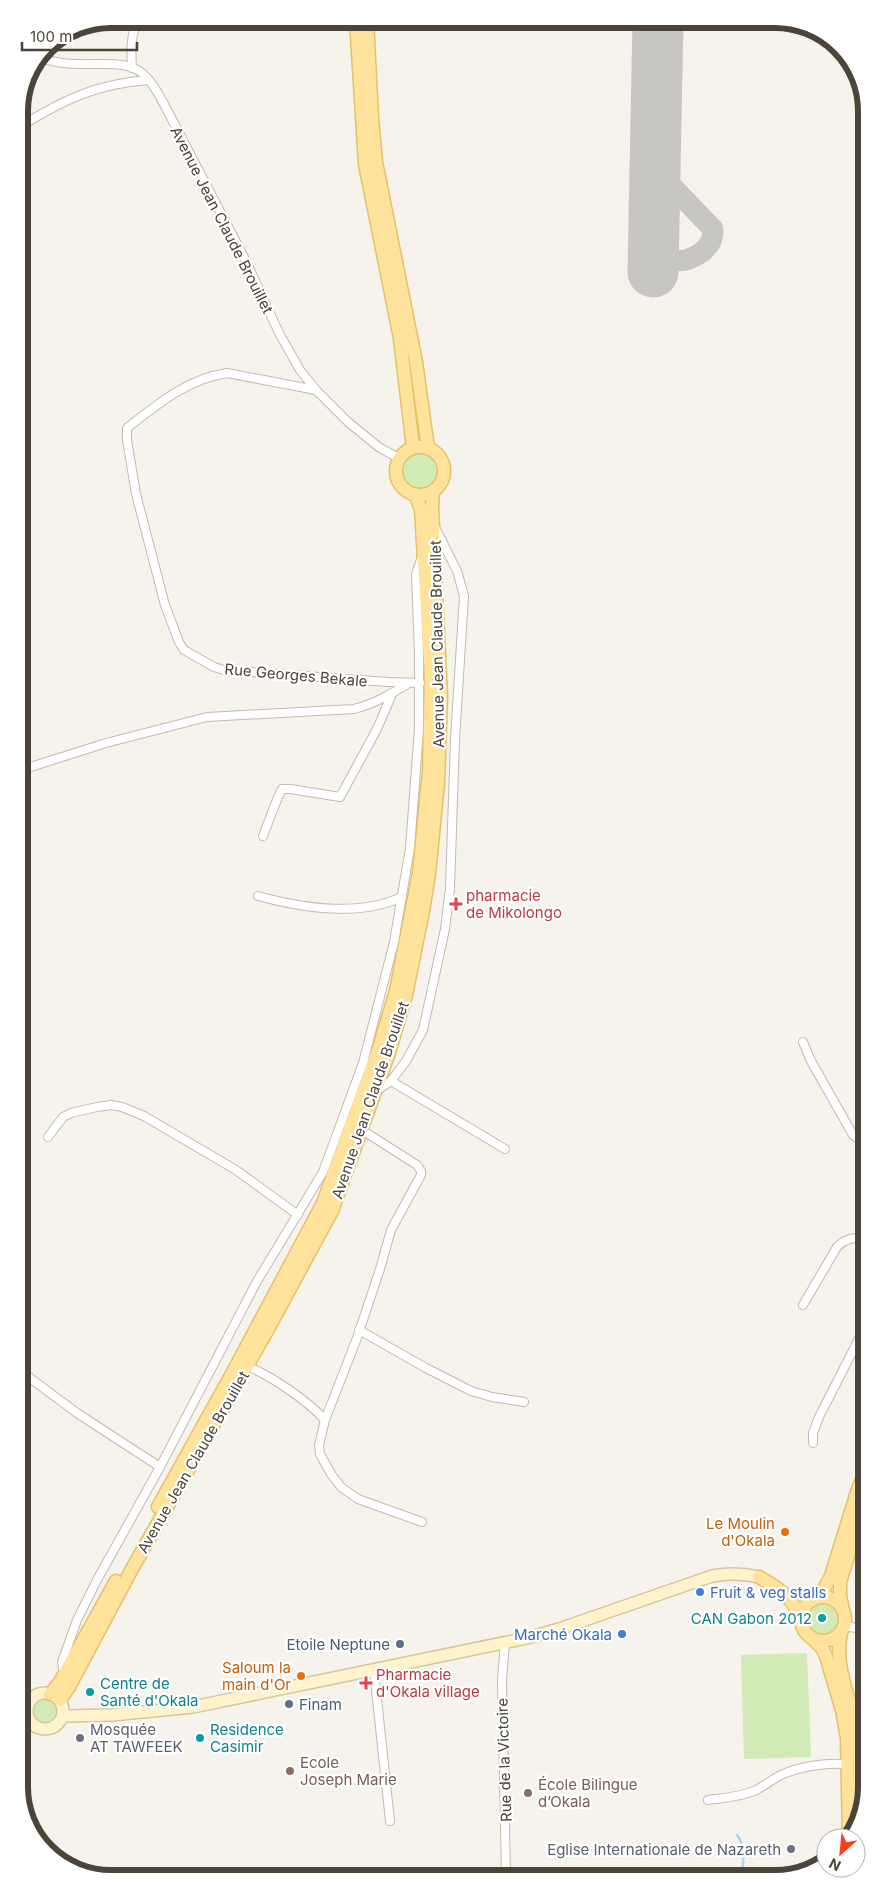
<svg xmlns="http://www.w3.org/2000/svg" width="886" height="1898" viewBox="0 0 886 1898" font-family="Inter,sans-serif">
<rect width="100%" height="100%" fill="#f6f3ec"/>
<g fill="#d2eab5">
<circle cx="420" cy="471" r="17"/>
<circle cx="823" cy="1618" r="18"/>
<polygon points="807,1653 811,1757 744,1759 741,1655"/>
<circle cx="45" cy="1712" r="12"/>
</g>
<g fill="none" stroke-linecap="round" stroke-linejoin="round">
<path stroke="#a9d4f2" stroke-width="2.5" d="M737,1835C746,1846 743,1862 742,1875"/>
<path stroke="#c8c6c3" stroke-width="21" d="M655,192C615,229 661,282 702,252C710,245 713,240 713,229L663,177L655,148"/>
<polyline stroke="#c8c6c3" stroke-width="51" points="653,272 658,19"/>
<defs>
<g id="street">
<path d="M40,58C53,62 65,64 78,64C98,65 127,60 142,73C153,82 160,97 166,108L246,261L279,333L300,370L316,390L348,422L380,448L399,458"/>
<path d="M132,68C131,51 130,34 139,19"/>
<path d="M19,127C64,100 95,84 148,80"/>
<path d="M316,390L227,373C187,379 158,404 127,428V440L136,494L165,605L179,642L184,650L214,667L224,670L388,682L420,683"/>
<path d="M21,770L106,743L207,717L354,709C374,704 391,694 409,683"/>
<polyline points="263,836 278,797 282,789 291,789 340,797 377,729 392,694"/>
<path d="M258,896C302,908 359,917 402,897"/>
<polyline points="803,1042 811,1061 853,1135 865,1143"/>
<polyline points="391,1081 505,1149"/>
<polyline points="376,1091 391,1081 406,1061 423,1030 445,929 450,888 455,739 464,596 457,571 436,529"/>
<polyline points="362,1130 417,1165 421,1171 421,1175 391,1230 380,1269 357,1338 325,1420 319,1445 320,1454 331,1474 341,1487 358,1499 422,1522"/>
<polyline points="48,1137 63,1117 71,1113 97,1107 111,1105 122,1107 144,1116 236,1170 298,1215"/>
<path d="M803,1305L837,1247C846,1238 854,1238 866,1237"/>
<polyline points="359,1330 426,1368 471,1391 492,1397 524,1402"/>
<path d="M247,1366C271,1376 307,1400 325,1420"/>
<polyline points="22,1372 77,1413 160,1467"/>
<polyline points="813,1443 813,1433 819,1417 866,1325"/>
<polyline points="845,1626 867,1630"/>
<polyline points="505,1643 502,1680 506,1876"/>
<polyline points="374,1671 390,1821"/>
<polyline points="64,1674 62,1662 77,1620 97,1580 160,1467 256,1283 323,1172 363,1063 394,942 410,848 419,729 419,653 416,574 422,557"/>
<polyline points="23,1710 27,1711"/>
<path d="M708,1800C723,1798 740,1797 754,1791C763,1787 771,1780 781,1775C798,1767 830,1761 849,1765"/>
</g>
<g id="secondary">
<circle cx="45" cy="1711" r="18"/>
<path d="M63,1716L112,1715L193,1707L527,1638L559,1629L712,1576C728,1573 742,1573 759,1577"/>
</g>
<g id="primary">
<polyline points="356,19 365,164 400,338 413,448"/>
<polyline points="367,19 372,119 376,162 416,362 428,448"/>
<circle cx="420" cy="471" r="24"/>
<polyline points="158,1507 233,1372 323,1203 379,1048 396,991 419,873 429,771 431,678 421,509 415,494"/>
<path d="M759,1577C778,1588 793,1597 800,1618"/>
<polyline points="820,1596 831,1576 858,1489 866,1470"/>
<circle cx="823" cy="1619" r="22"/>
<polyline points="842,1606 840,1596 840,1582 866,1498"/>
<path d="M841,1633C833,1667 852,1700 857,1733C861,1758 860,1785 860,1810"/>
<polyline points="813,1639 822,1648 826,1656 842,1710 847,1738 849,1838"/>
<polyline points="50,1694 60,1682 116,1581"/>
<polyline points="60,1700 69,1687 133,1567 267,1331 332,1211 389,1053 406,995 423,911 429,874 438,783 441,697 432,507 433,491"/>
</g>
</defs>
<use href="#street" stroke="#c2bbae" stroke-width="10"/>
<use href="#secondary" stroke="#d6c79b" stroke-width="14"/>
<use href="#primary" stroke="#e6c16a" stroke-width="15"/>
<use href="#street" stroke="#fff" stroke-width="8"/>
<use href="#secondary" stroke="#fff3cd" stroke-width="11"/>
<use href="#primary" stroke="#ffe39c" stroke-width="12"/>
</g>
<g fill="#e0444e" stroke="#fff" stroke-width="2">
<path d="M453.5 896.5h5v5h5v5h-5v5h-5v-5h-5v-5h5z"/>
<path d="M363.5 1675.5h5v5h5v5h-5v5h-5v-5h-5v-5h5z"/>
</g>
<g fill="#e8710a" stroke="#fff" stroke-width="2">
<circle cx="785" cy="1532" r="5"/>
<circle cx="301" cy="1676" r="5"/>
</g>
<g fill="#3f7fe0" stroke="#fff" stroke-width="2">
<circle cx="700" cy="1592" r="5"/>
<circle cx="622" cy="1634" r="5"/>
</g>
<g fill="#0f9aa8" stroke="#fff" stroke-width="2">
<circle cx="822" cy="1618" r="5"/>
<circle cx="90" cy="1692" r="5"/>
<circle cx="200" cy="1738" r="5"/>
</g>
<g fill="#5c6f8a" stroke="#fff" stroke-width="2">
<circle cx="400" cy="1644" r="5"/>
<circle cx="289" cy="1704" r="5"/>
</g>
<g fill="#6b7280" stroke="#fff" stroke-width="2">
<circle cx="80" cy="1738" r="5"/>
<circle cx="791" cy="1849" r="5"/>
</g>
<g fill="#8d6e63" stroke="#fff" stroke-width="2">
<circle cx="290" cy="1771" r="5"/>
<circle cx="528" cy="1793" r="5"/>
</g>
<g text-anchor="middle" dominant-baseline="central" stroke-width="4.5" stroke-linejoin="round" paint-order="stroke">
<g font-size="15" fill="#4b4439" stroke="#fff">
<text transform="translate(222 220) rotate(63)">Avenue Jean Claude Brouillet</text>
<text transform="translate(437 644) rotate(-91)">Avenue Jean Claude Brouillet</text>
<text transform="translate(296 675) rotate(5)">Rue Georges Bekale</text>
<text transform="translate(370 1100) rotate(-71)">Avenue Jean Claude Brouillet</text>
<text transform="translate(193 1462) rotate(-60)">Avenue Jean Claude Brouillet</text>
<text transform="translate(504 1760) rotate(-92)">Rue de la Victoire</text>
</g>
<g font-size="15" fill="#be3a42" stroke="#fff" text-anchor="start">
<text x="466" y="895">pharmacie<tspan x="466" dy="17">de Mikolongo</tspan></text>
<text x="376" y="1674">Pharmacie<tspan x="376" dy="17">d'Okala village</tspan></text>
</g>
<g font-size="15" fill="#c56008" stroke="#fff" text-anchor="end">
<text x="775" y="1523">Le Moulin<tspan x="775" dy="17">d'Okala</tspan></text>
<text x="291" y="1667">Saloum la<tspan x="291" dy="17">main d'Or</tspan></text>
</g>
<g font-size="15" fill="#366cbe" stroke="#fff" text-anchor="start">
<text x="710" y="1592">Fruit &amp; veg stalls</text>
<text x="612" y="1634" text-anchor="end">Marché Okala</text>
</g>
<g font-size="15" fill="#0d838f" stroke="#fff" text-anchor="start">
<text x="812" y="1618" text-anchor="end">CAN Gabon 2012</text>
<text x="100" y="1683">Centre de<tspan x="100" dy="17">Santé d'Okala</tspan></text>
<text x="210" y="1729">Residence<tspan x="210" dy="17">Casimir</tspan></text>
</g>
<g font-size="15" fill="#4e5e75" stroke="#fff" text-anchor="end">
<text x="390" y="1644">Etoile Neptune</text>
<text x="299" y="1704" text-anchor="start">Finam</text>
</g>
<g font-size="15" fill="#5b616d" stroke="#fff" text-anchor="start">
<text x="90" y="1729">Mosquée<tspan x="90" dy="17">AT TAWFEEK</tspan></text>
<text x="781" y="1849" text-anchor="end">Eglise Internationale de Nazareth</text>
</g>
<g font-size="15" fill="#785e54" stroke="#fff" text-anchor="start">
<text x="300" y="1762">Ecole<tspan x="300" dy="17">Joseph Marie</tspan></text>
<text x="538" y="1784">École Bilingue<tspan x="538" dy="17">d’Okala</tspan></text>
</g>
</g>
<path d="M0 0H886V1898H0ZM111 28H775A83 83 0 0 1 858 111V1787A83 83 0 0 1 775 1870H111A83 83 0 0 1 28 1787V111A83 83 0 0 1 111 28Z" fill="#fff" fill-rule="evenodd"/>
<path fill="none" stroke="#4b4439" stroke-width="6" d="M111 28H775A83 83 0 0 1 858 111V1787A83 83 0 0 1 775 1870H111A83 83 0 0 1 28 1787V111A83 83 0 0 1 111 28Z"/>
<g transform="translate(841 1853) rotate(207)"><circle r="24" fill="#ffffff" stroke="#b7b4b0"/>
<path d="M0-4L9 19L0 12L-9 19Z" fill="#fc3f1d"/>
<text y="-8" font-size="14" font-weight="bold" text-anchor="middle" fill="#4b4439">N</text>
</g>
<path d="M22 42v8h115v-8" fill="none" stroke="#4b4439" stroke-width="2.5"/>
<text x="30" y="42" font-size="15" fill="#4b4439" stroke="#ffffff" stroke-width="4" paint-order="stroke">100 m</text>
</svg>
